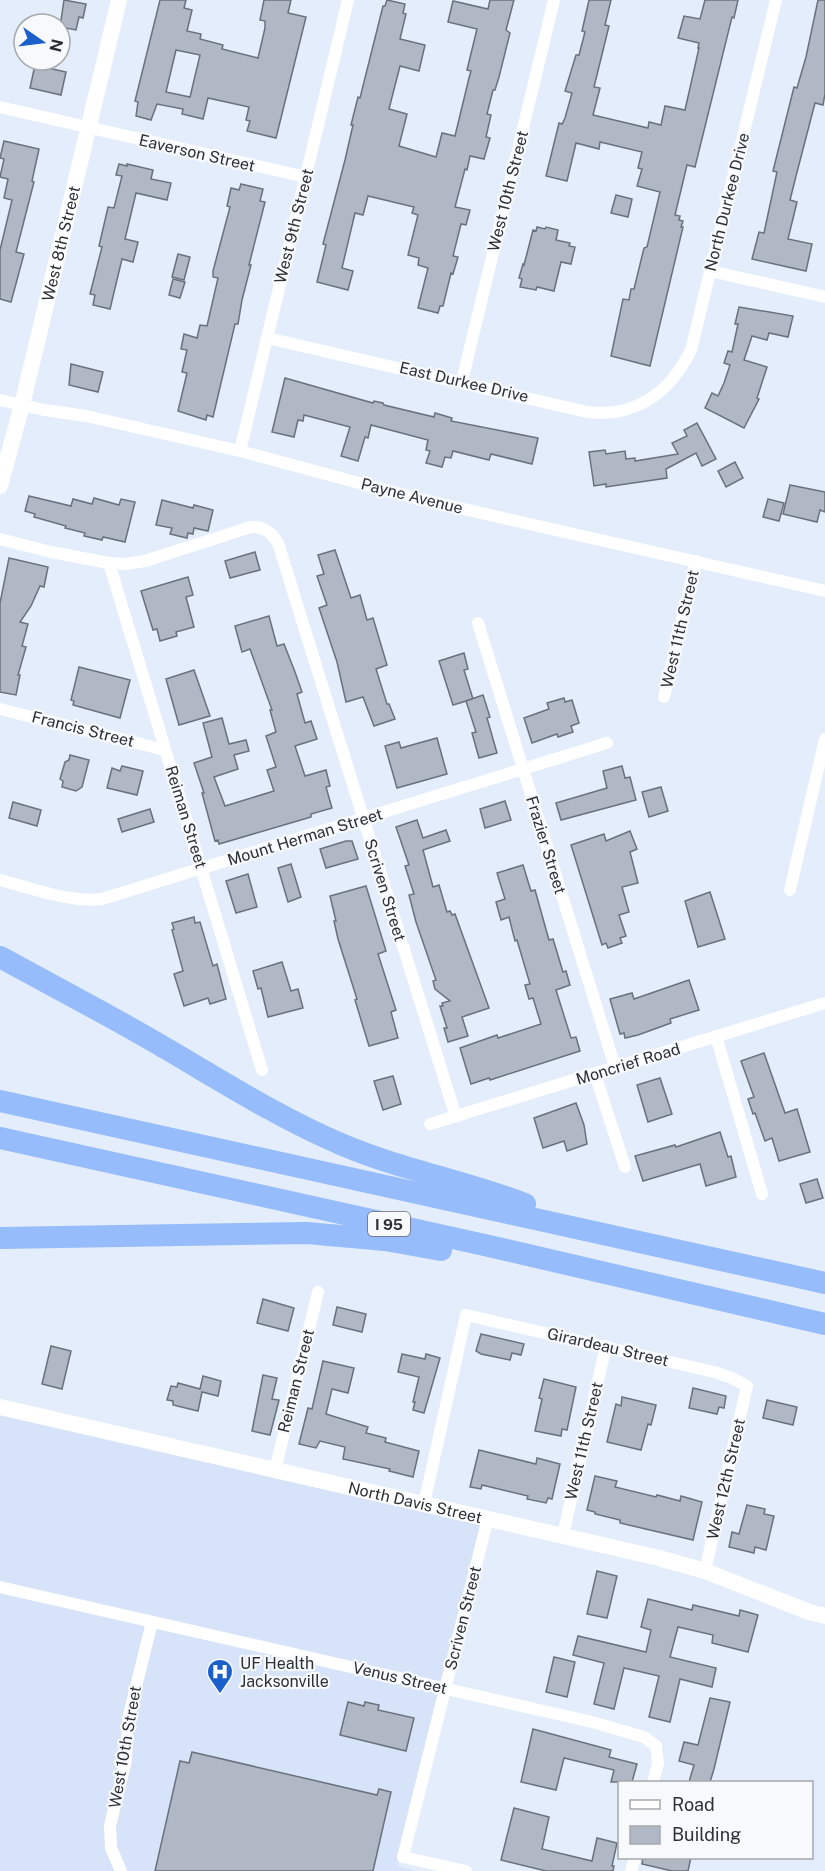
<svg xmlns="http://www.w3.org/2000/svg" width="825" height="1871" viewBox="0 0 825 1871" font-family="'Public Sans',sans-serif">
<rect width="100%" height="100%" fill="#e3edfb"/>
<polygon fill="#d6e3f8" points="0,1413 481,1524 397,1866 417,1871 0,1871"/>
<g fill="#b0b8c6" stroke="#69717d" stroke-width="1.5" fill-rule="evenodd">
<polygon points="64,0 86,4 83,18 79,17 76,30 60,27"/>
<path d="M160,0H186L184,8L192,10L187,31L201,34L200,39L223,45L222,49L258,58L265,28V21L260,20L264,0H291L288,13L306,17L276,138L247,131L250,121L246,120L249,107L208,98L203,119L182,114L183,109L157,104L151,120L136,116L138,102L135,101ZM176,50L200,55L190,97L166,92Z"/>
<polygon points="387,0 405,4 403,13 406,14 400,39 425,45 419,71 400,66 389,109 407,114 399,146 436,157 442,133 455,136 469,78 471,71 467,70 477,29 448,22 453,1 488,9 490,0 514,0 506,30 510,33 499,77 495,90 493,90 487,114 491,115 486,137 490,138 484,159 470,156 467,170 465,169 455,207 470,210 466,225 461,224 453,256 458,257 453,274 451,273 443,306 440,306 438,313 418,308 428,268 418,265 419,258 408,255 418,215 412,213 414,207 368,196 363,215 355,213 342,268 353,271 348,290 317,282 326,245 323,244 345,160 353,125 351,125 358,97 360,98 383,6 385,6"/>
<polygon points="589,0 611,0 605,25 609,26 594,87 600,88 593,115 648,128 649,122 661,125 665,106 685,110 699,48 698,48 699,43 678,38 684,16 700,19 705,0 738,0 734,18 732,17 695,167 687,165 675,215 680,216 679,220 683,221 681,227 683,227 650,366 611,356 623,299 629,300 631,289 634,289 644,248 647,247 660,192 637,186 642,169 638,168 642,152 600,142 599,149 576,143 567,181 546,176 559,123 562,124 565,118 572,93 565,91 576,55 579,55 585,32 582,31"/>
<polygon points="818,0 825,0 825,94 823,105 815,103 796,176 790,200 797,202 788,239 812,244 806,271 752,259 759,232 764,233 777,172 773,171 794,87 797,88 806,57"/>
<polygon points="35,65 66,72 61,95 30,88"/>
<polygon points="4,141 39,149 32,181 34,182 16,252 24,254 11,302 0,299 0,250 12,200 4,198 8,179 0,177 4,159 0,158"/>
<polygon points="119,164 127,166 127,164 153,170 151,179 171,183 167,200 136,193 125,239 138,242 133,262 122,259 110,309 93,305 95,295 90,294 102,247 99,246 108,207 114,208 122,176 116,175"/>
<polygon points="241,184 263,189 260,201 265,202 249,265 251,265 242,300 238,324 235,324 213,417 207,415 206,420 178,411 187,373 182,372 187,350 181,349 184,334 197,338 200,325 207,326 218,278 213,277 213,271 230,207 227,206 231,188 239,190"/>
<polygon points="616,195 632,199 628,217 611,213"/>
<polygon points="537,227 545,229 546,227 558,230 556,240 570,243 569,246 575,247 571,264 561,262 554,291 537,287 536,290 520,287 522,279 519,278 523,264 524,265 533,230 536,231"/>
<polygon points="178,254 190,257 184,280 172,277"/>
<polygon points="173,279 185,282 180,298 169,295"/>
<polygon points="739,307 793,316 788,337 769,333 767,340 752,336 744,360 767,367 757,398 759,399 744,428 705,408 712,393 718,396 724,383 730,365 724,363 728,351 732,352 738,324 735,324"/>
<polygon points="71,364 103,372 98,392 69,385"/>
<polygon points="285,378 373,403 374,401 383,403 384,405 434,417 435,413 452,418 451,421 538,438 532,464 491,454 489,460 453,451 451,458 445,457 442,467 426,463 430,451 426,450 428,440 371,425 368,438 365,437 358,461 341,456 350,427 304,415 303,421 298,420 294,437 272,432"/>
<polygon points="697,423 716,459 702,466 696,453 666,469 667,478 606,487 606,484 594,486 589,452 605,450 606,454 625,451 626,459 635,458 635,461 678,454 672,443 687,436 684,430"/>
<polygon points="735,462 743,478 726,487 718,471"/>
<polygon points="790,485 825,492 825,512 820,510 817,522 783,514"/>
<polygon points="29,496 71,506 73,499 92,504 94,498 119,505 121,499 135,502 125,542 103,537 102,540 84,536 85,533 65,528 66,526 34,517 35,514 25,511"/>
<polygon points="768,499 784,503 779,521 763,517"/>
<polygon points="162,500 193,508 194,505 213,510 208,531 194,528 193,534 188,533 187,538 170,534 172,528 156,525"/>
<polygon points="335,550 351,598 360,595 367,620 373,618 387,665 376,669 387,704 389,704 395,719 374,726 363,697 346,702 337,662 319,608 327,605 317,576 324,574 318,555"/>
<polygon points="255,552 260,570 230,578 225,561"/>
<polygon points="9,558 48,567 44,587 40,586 31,606 20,622 28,624 22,646 26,647 18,675 20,675 16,695 0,692 0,603"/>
<polygon points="188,577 193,595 186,597 194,627 176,632 177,636 160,641 157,629 153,630 141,591"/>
<polygon points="269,616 277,646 284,644 295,672 302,692 297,694 305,723 311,721 317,739 295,746 305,776 326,770 330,786 326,787 332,808 311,814 311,817 294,822 219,844 218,840 215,841 202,793 204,793 194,763 212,757 203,723 222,718 229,744 246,740 249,751 234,755 238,769 214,777 225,806 274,791 267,770 276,767 266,736 276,732 270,710 272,710 250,649 242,652 235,626"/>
<polygon points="464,653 468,669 464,670 473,699 453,705 439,661"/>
<polygon points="79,667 130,680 120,718 73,705 74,701 71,700"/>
<polygon points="194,670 210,716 179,725 166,679"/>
<polygon points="483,695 490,717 487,718 497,753 479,758 472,733 476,732 466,701"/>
<polygon points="564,698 565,702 572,700 579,723 571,726 573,732 558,737 557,734 532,743 524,718 549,709 547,703"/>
<polygon points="437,738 447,774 397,788 385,746 399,742 401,748"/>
<polygon points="70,755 89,760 82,787 76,791 62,787 63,781 60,779 65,762 69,760"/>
<polygon points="122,766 143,771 137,795 107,788 112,768 120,771"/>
<polygon points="622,766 625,778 630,777 636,800 561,820 556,803 607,788 603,771"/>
<polygon points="661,787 668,811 649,817 642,792"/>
<polygon points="505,801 511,820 485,828 480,809"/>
<polygon points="13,802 41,810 37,826 9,818"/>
<polygon points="150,809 154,822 122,832 118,819"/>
<polygon points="417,820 423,838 446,830 450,841 423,850 433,887 439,885 447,912 450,911 452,915 455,914 489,1008 462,1017 468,1036 448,1042 444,1028 447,1028 440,1006 443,1006 442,1003 450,1001 435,989 433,981 436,980 416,922 409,895 414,894 405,866 409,865 396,827"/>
<polygon points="630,831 637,849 630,852 638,883 622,887 629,912 619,915 626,936 620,938 622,943 608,948 606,943 602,945 571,845 604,834 606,841"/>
<polygon points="346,841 352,841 358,859 326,868 320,849"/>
<polygon points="291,864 301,897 288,902 278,868"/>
<polygon points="523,865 531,891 535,890 549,940 553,939 563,972 566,971 570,985 556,990 571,1038 576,1037 580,1051 490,1080 489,1078 471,1084 460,1048 497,1035 498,1038 541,1024 533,998 529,999 525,985 530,984 517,940 515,941 509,917 501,920 496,902 505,899 497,873"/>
<polygon points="248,874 257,907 236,913 226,881"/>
<polygon points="366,886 386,951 378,954 396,1010 391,1012 398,1038 369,1046 355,1000 357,999 338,939 334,921 336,921 330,896"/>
<polygon points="710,892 725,939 698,947 685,901"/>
<polygon points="194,917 195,923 200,922 213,966 217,964 226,999 210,1004 208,998 184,1006 174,974 183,971 172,930 174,929 172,923"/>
<polygon points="282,962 291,991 298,989 303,1008 268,1017 261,988 258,989 253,971"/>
<polygon points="689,980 699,1010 670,1019 671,1023 638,1035 625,1038 624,1033 620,1034 610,999 632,993 634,999"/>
<polygon points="764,1053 785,1113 797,1109 810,1152 779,1161 772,1138 765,1141 755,1113 753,1114 748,1099 754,1097 741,1061"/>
<polygon points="393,1076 401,1104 383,1110 374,1081"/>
<polygon points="660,1078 672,1114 648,1122 637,1085"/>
<polygon points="576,1103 584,1125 587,1144 567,1151 564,1141 543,1148 534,1118"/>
<polygon points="720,1132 728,1157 731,1156 736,1177 706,1186 700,1164 643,1181 635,1156 675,1145 676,1147"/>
<polygon points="817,1179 823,1198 806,1203 800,1184"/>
<polygon points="263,1299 294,1308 288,1331 257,1323"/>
<polygon points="337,1307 366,1314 362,1332 333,1325"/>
<polygon points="481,1334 524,1344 521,1355 512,1353 510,1360 481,1354 476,1351"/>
<polygon points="51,1346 71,1351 62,1389 42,1384"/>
<polygon points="402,1354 425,1359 426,1354 440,1358 424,1413 413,1410 415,1402 413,1402 419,1377 398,1372"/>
<polygon points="323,1361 354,1368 348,1393 332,1389 326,1414 368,1427 366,1433 386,1438 385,1442 419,1451 413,1477 389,1471 390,1469 343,1459 345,1447 320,1441 316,1448 299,1444 308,1408 312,1409"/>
<polygon points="263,1375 277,1378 272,1399 279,1400 270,1435 252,1431"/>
<polygon points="203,1376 221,1381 218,1396 202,1392 198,1411 173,1405 173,1401 167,1400 171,1386 177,1387 178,1383 200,1389"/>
<polygon points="544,1379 576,1387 567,1430 562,1429 561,1436 535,1431 542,1399 539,1398"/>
<polygon points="693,1388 726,1396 724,1408 719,1407 717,1414 689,1408"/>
<polygon points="622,1397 656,1405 651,1425 648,1424 641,1450 607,1442 616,1404 621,1406"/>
<polygon points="767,1400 797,1407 793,1425 763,1418"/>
<polygon points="479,1450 536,1464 537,1458 560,1464 552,1499 548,1498 546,1503 527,1499 528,1496 482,1485 481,1489 470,1487"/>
<polygon points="595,1476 617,1481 615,1487 656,1497 657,1495 680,1501 681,1496 702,1502 693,1540 620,1523 620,1520 595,1514 595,1512 587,1510"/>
<polygon points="747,1505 765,1509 764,1514 774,1516 766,1550 755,1547 754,1553 729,1547 732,1532 739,1534"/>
<polygon points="597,1571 617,1576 607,1618 587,1614"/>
<polygon points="648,1599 692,1610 693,1605 739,1616 740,1610 758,1615 748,1652 712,1643 713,1635 678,1627 670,1657 716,1668 712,1687 680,1679 670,1722 649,1717 659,1676 624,1668 614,1709 594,1704 604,1663 573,1655 578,1636 646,1652 651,1630 641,1627"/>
<polygon points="554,1657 575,1662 567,1697 546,1692"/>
<polygon points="710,1698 730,1702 714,1769 710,1782 689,1782 694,1765 679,1761 684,1742 698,1745"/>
<polygon points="348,1702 364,1706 365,1702 379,1705 378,1710 414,1718 406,1751 340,1735"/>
<polygon points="533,1729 611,1750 609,1757 637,1764 632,1782 611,1782 614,1770 564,1758 556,1790 521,1782"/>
<polygon points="192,1752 377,1795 379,1789 391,1792 373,1871 155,1871 180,1761 189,1763"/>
<polygon points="514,1808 549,1817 542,1849 592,1861 597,1838 617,1843 612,1866 614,1866 613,1871 546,1871 501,1860"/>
<polygon points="643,1857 691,1857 688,1871 672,1871 642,1864"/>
</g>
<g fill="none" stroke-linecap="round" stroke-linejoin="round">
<g stroke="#fff" stroke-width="12">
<polyline points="0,107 306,177"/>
<polyline points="710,271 825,297"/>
<path d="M267,338L587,412C636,418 670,392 691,350L776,0"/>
<polyline points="462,381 554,0"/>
<polyline points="0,400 44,410 86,416 240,451 415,498 825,591"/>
<polyline points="240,451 348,0"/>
<path d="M0,539L51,552L109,563L125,564L145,561L251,527C264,526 271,532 278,543L456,1117"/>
<polyline points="109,563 262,1070"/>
<polyline points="478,623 615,1067"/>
<polyline points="664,697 696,561"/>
<polyline points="0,709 165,750"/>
<path d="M0,880C32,888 69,903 102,899L607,743"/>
<polyline points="790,890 825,739"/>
<polyline points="716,1036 762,1194"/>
<polyline points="595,1074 625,1167"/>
<polyline points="430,1124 825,1003"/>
<polyline points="275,1470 318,1292"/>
<polyline points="424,1504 466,1315 714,1372 732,1378 747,1386 705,1571"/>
<polyline points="563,1535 606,1346"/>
<polyline points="0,1587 592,1722 644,1737 656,1746 658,1764 653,1782"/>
<polyline points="121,1871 111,1848 110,1826 126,1760 128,1719 152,1622"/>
<polyline points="466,1871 403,1857 488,1518"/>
<polyline points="631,1871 635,1858"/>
</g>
<g stroke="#fff" stroke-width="16">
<path id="s1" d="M0,486L22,405L119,0"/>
<path id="s2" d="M0,1407L659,1558L705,1571L809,1612L825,1616"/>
</g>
<g stroke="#96bcfb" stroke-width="22">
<path d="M0,957C53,986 107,1014 160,1045C220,1080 279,1118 343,1145C402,1170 465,1181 525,1204"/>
<polyline points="0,1101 825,1283"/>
<polyline points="0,1138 489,1246 825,1324"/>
<polyline points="0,1238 307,1233 385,1240 441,1250"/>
</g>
</g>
<defs>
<symbol id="hospital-pin" viewBox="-11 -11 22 30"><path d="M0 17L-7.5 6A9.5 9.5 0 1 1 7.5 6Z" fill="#1b5fca" stroke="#f7f9fc"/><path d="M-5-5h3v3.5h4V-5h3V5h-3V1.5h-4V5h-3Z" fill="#fff"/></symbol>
</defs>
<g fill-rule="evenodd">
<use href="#hospital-pin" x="205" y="1657" width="30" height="40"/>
</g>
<g text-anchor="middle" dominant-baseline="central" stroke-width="4.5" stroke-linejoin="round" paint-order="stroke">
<rect fill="#f7f9fc" stroke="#696c71" stroke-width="1.5" x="368" y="1212" width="42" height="24" rx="4.5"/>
<g font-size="15" font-weight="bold" fill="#2c3035">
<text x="389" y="1224">I 95</text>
</g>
<g font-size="16" fill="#2c3035" stroke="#f7f9fc">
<text transform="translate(197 153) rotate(13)">Eaverson Street</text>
<text transform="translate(508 191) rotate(-76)">West 10th Street</text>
<text transform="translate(727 202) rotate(-76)">North Durkee Drive</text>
<text transform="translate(294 226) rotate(-76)">West 9th Street</text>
<text stroke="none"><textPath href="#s1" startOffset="250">West 8th Street</textPath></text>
<text transform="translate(464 382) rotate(13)">East Durkee Drive</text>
<text transform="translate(412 496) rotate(14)">Payne Avenue</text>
<text transform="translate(680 629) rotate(-77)">West 11th Street</text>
<text transform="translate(83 729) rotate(14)">Francis Street</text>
<text transform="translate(186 817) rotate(73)">Reiman Street</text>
<text transform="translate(305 837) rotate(-17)">Mount Herman Street</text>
<text transform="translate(546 845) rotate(73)">Frazier Street</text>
<text transform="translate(385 890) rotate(73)">Scriven Street</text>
<text transform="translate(628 1064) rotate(-17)">Moncrief Road</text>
<text transform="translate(608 1347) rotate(13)">Girardeau Street</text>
<text transform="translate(296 1381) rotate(-76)">Reiman Street</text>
<text transform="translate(584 1441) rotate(-77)">West 11th Street</text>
<text transform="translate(726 1479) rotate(-77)">West 12th Street</text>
<text stroke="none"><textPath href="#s2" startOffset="426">North Davis Street</textPath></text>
<text transform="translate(463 1618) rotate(-76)">Scriven Street</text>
<text transform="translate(400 1678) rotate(13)">Venus Street</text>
<text transform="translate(125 1747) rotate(-80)">West 10th Street</text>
</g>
<g font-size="16" fill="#2c3035" stroke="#f7f9fc" text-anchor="start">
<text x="240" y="1663">UF Health<tspan x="240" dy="18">Jacksonville</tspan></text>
</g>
</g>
<rect x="618" y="1781" width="195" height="78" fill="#f7f9fc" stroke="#a6a9ac" stroke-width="1.5"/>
<rect x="630" y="1800" width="30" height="9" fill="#ffffff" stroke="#a6a9ac" stroke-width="1.5"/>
<text x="672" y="1811" font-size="18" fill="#2c3035">Road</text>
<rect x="630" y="1826" width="30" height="18" fill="#b0b8c6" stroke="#a6a9ac" stroke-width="1.5"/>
<text x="672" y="1841" font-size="18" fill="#2c3035">Building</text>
<g transform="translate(42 42) rotate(104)"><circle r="28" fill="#f7f9fc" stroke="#a6a9ac" stroke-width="1.5"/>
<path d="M0-4.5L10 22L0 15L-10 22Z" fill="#1b5fca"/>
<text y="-9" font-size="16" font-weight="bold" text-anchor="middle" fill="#2c3035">N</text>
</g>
</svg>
